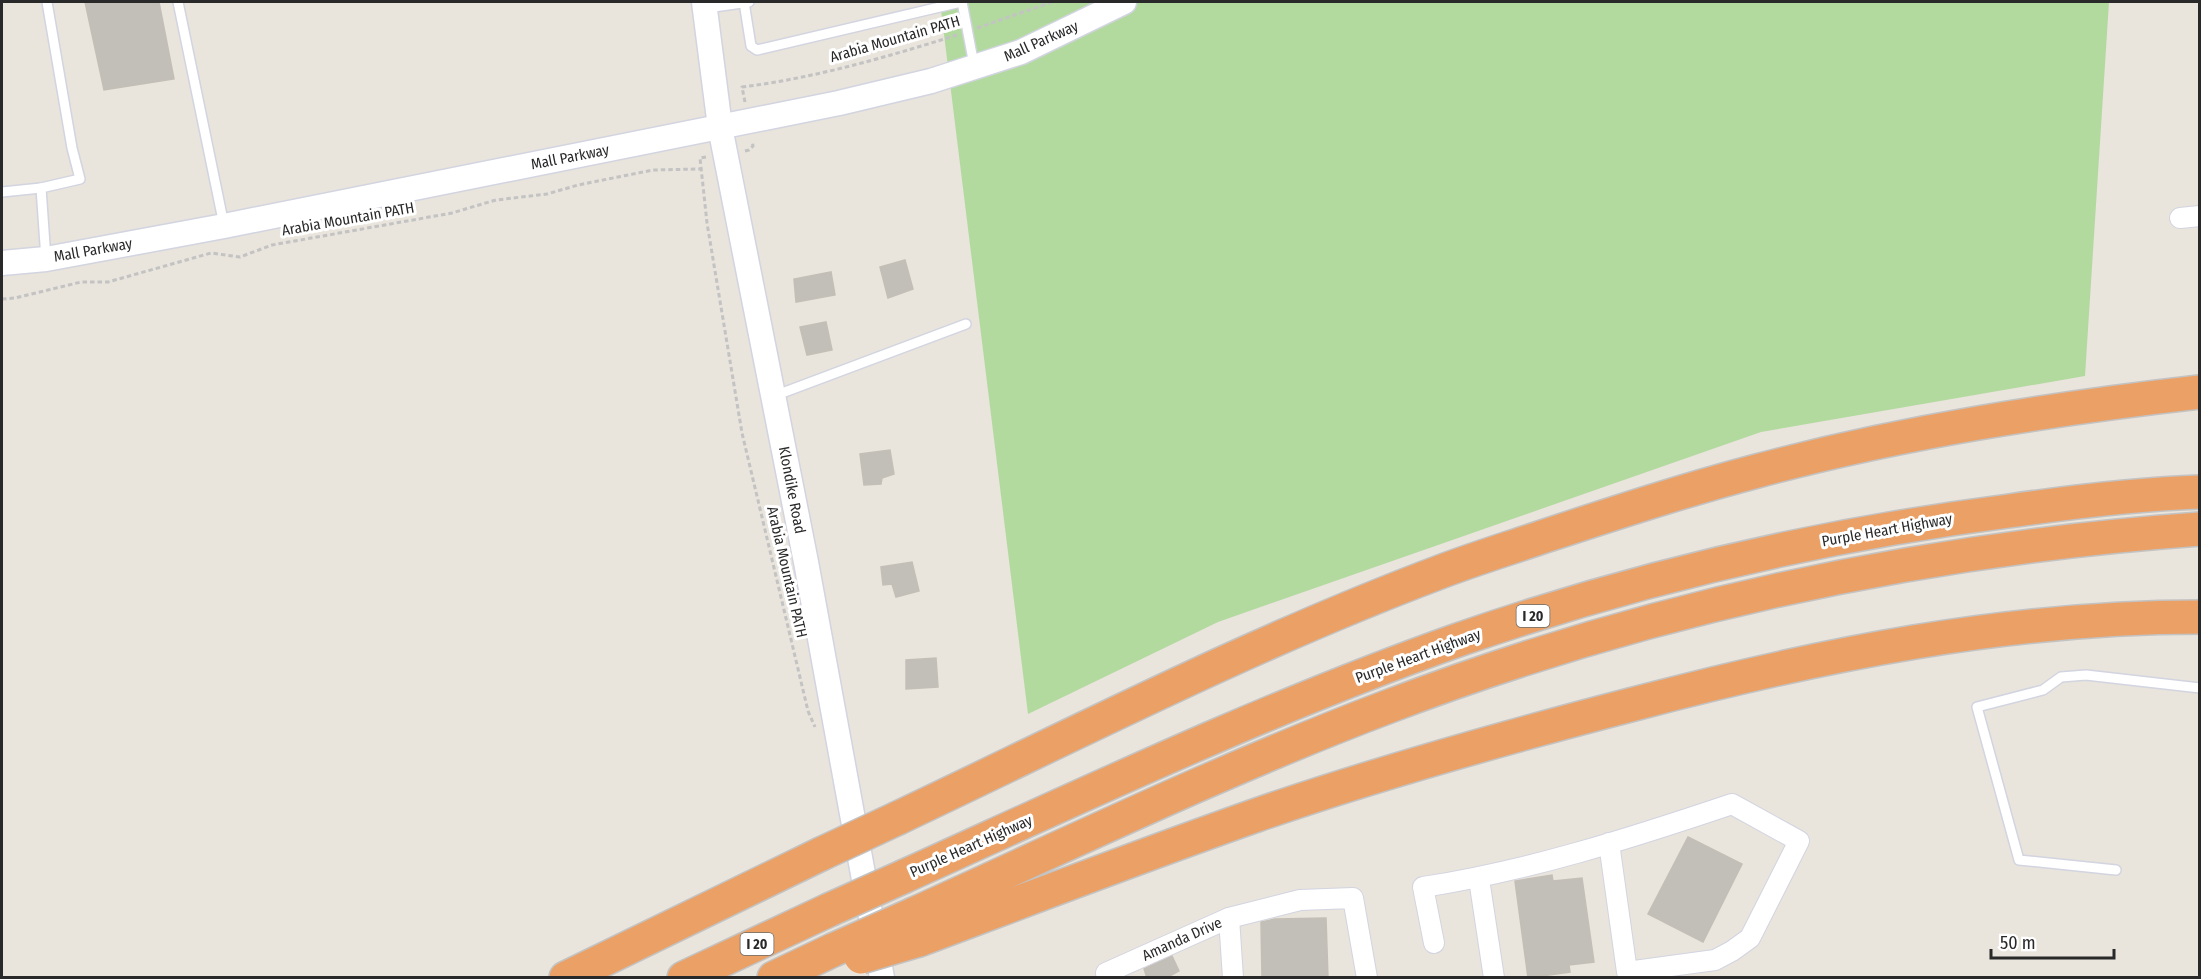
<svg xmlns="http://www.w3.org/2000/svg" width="2201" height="979" viewBox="0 0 2201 979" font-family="'Fira Sans Condensed',sans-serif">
<rect width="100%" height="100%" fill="#e9e4dc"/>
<polygon fill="#b2da9f" points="940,2 2109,2 2085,376 1761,432 1218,622 1028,714"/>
<g fill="#c2beb8" stroke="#c4bfb6" stroke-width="1.5">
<polygon points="85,2 159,2 174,79 104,90"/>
<polygon points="905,260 913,289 888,298 880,267"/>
<polygon points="831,272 835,295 796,302 794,279"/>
<polygon points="826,322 832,350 807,355 800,327"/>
<polygon points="890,450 894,474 882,478 881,484 864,485 860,454"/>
<polygon points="912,562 919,591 896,597 892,584 883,585 881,567"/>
<polygon points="936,658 938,687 906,689 906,660"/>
<polygon points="1688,837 1742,864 1703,942 1648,914"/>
<polygon points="1552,875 1553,881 1582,878 1594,962 1569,965 1570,972 1528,978 1515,881"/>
<polygon points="1326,918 1328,978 1262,978 1261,922 1275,919"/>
<polygon points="1172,956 1179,971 1166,978 1147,978 1144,969"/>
</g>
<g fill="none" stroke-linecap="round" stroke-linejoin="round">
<defs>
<g id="service">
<polyline points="178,2 224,225"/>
<polyline points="744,2 751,46 757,50 961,2"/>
<polyline points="962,2 974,65"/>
<polyline points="707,8 749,2"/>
<polyline points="2,192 41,188"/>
<polyline points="46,259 41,188 80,179 72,148 47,2"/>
<polyline points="774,396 966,324"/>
<polyline points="2116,870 2019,860 1977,707 2043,690 2061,677 2086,675 2200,688"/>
</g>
<g id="minor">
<polyline points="2180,218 2200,216"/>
<polyline points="1479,879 1494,978"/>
<polyline points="1229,918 1233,978"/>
<path d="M1434,943L1423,887C1528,871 1631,838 1732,804L1799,841L1750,938L1732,951L1715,960L1627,972L1609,843"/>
<polyline points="1107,978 1106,973 1229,918 1300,900 1353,898 1367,978"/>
</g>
<g id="tertiary">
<polyline points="704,2 720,127 806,562 882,978"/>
<polyline points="2,263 46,259 224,226 839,103 931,81 1021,52 1124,2"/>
</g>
<g id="motorway">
<path d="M898,818C1077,733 1254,642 1440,572C1474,559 1510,548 1545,536C1615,513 1685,490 1757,471C1902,432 2051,409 2200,392"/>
<path d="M905,876C1088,793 1269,707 1458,640C1636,578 1822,535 2009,511C2072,502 2136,494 2200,492"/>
<path d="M914,914C1071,843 1226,768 1387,707C1647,608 1922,549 2200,529"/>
<path d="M919,940C1031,898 1143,855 1257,815C1381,772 1507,737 1634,704C1819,655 2007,617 2200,617"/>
<polyline points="566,978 821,854"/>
<polyline points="684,978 829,910"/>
<polyline points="774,978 833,950"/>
</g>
</defs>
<use href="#service" stroke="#d2d4e0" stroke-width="12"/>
<use href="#minor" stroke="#d2d4e0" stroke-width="22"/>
<use href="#tertiary" stroke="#d2d4e0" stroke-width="27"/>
<use href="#motorway" stroke="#c3c3c3" stroke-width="36"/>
<g stroke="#c3c3c3" stroke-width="3" stroke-dasharray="4.5 3" stroke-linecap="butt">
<polyline points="977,28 1052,2"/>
<path d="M745,102L742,87C815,78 887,57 957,35"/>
<polyline points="745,151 749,150 753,146 752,141"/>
<polyline points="706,157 700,158 707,223 742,433 808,711 815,727"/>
<polyline points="2,299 15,298 81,282 108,282 211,253 240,257 272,245 452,213 496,200 547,194 578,185 653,170 701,169"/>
</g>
<use href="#service" stroke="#fff" stroke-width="9"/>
<use href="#minor" stroke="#fff" stroke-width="20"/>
<use href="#tertiary" stroke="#fff" stroke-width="24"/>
<use href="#motorway" stroke="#eba066" stroke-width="33"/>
<defs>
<g id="motorway-bridge">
<polyline points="821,854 898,818"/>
<polyline points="829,910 905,876"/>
<polyline points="833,950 914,914"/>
<polyline points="861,957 919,940"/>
</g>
</defs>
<use href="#motorway-bridge" stroke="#c3c3c3" stroke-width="36" stroke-linecap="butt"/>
<use href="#motorway-bridge" stroke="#eba066" stroke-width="33"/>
</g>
<g text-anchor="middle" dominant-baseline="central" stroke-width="6" stroke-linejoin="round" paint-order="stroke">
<g fill="#fff" stroke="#696969" stroke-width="1.5">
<rect x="1516.5" y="605" width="33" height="22" rx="4.5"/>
<rect x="740.5" y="933" width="33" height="22" rx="4.5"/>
</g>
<g font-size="14" font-weight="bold" fill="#292929">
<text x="1533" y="616">I 20</text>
<text x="757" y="944">I 20</text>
</g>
<g font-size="15" fill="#292929" stroke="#fff">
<text transform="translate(895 39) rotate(-16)">Arabia Mountain PATH</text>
<text transform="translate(1041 41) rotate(-24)">Mall Parkway</text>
<text transform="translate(570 157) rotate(-11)">Mall Parkway</text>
<text transform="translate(348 219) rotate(-10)">Arabia Mountain PATH</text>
<text transform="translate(93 250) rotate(-10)">Mall Parkway</text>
<text transform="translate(792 490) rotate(79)">Klondike Road</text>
<text transform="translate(1887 530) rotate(-10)">Purple Heart Highway</text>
<text transform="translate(787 572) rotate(77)">Arabia Mountain PATH</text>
<text transform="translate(1418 656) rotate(-20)">Purple Heart Highway</text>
<text transform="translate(971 846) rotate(-24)">Purple Heart Highway</text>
<text transform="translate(1182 939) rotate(-24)">Amanda Drive</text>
</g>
</g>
<rect width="2201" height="979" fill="none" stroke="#292929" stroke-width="6"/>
<path d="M1991 949v9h123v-9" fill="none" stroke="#292929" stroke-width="3"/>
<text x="2000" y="949" font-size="18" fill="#292929" stroke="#ffffff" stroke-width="4.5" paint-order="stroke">50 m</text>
</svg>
